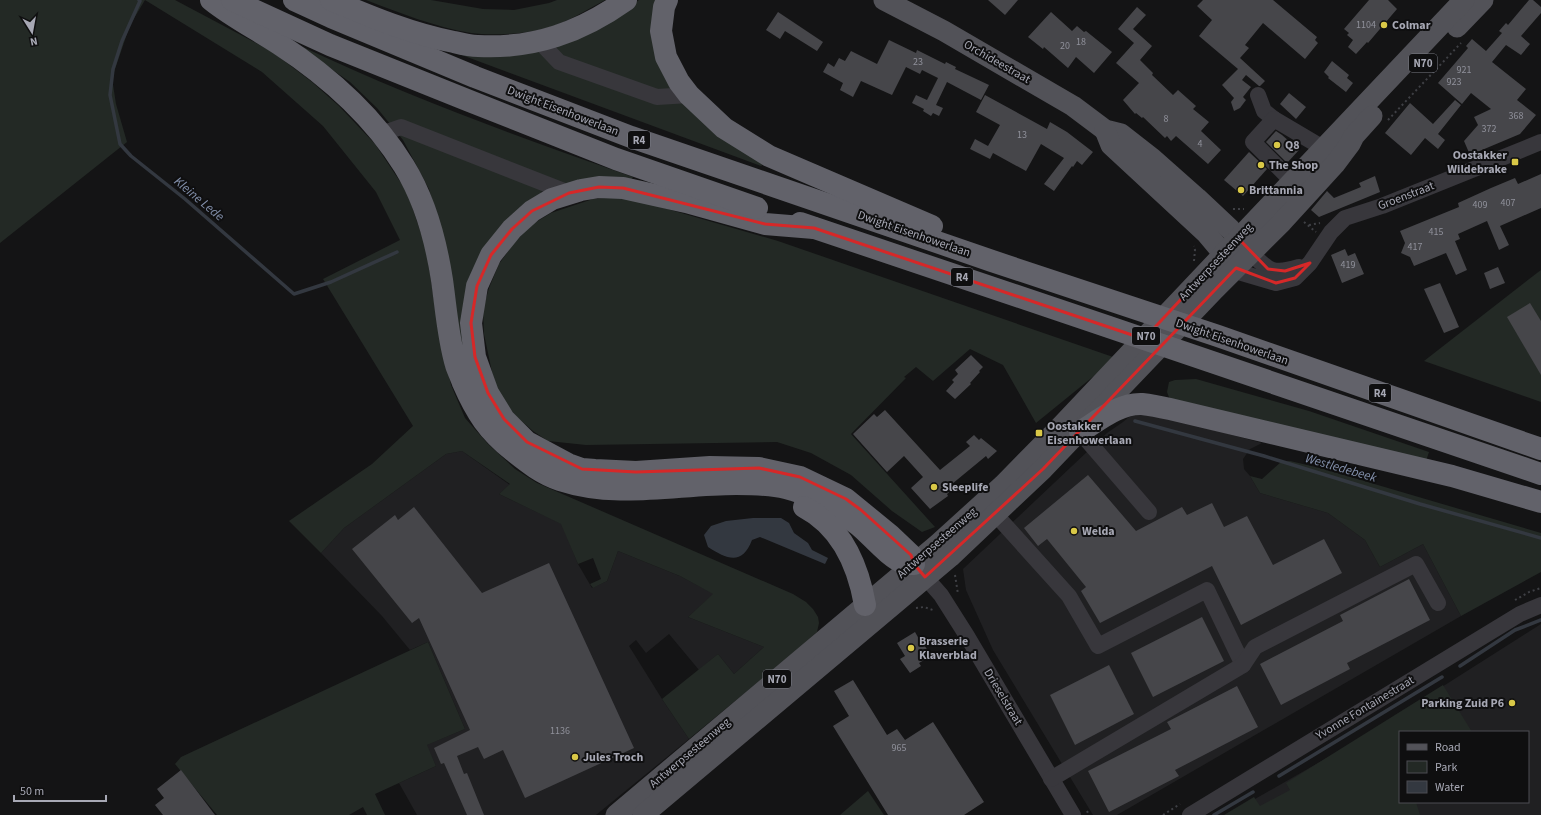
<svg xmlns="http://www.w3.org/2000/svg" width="1541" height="815" viewBox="0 0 1541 815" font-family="'Source Sans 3',sans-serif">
<rect width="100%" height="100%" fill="#141415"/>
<g fill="#202022" fill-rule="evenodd">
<polygon points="1135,412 1185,422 1262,443 1250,449 1243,459 1244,469 1250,476 1260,493 1328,513 1365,540 1380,567 1423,544 1461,616 1117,815 1093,815 993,650 966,590 963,569 1107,433 1123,422"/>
<polygon points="462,451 510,485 499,494 562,524 578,564 592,588 607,581 618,551 680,576 714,594 688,617 764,647 734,674 718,654 699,670 669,634 646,653 636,640 629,646 662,699 689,739 596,815 417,815 399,783 436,766 426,745 465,729 428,642 410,650 382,616 321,553 344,528 446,454"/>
<path d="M1541,624V815H1227L1360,739ZM1400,732H1528V802H1400Z"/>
</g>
<g fill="#232925">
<polygon points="0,0 175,0 271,51 312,82 339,106 375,144 407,192 426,248 437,320 451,385 465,418 488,444 515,469 537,483 793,594 806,602 813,609 818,617 819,623 817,632 797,650 689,739 662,699 718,654 734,674 764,647 688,617 713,594 680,576 618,551 607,581 593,588 590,584 601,579 593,558 578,564 561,524 499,494 510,484 462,451 446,454 344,528 321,553 289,521 372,464 413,426 323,279 400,240 376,192 323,126 262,72 145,0 130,25 112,78 116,104 127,142 0,243"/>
<path d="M366,0H431L483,9L514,10L549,3L557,0H605C587,10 569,21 550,27C530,34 491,36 471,33C435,27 400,13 366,0Z"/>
<polygon points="639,0 660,0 656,45 764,164 761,166 459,54 620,14"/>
<path d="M303,47C410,98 522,138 633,177L631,180L569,183L541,192V197L503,229L463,359L449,260L429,189L403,140L377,108L350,82L305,51Z"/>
<polygon points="615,197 640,201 778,241 1116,358 1036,423 1003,365 970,349 933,381 916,367 904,377 906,378 851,434 935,527 922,532 892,511 851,475 811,453 777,442 586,445 548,441 533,431 517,417 504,402 497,388 492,372 484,334 483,309 489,288 499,264 514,243 531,225 551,213 593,199"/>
<polygon points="1541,270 1541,402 1424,361 1537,273"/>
<polygon points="1196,379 1309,411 1429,452 1425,464 1170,400 1167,392 1169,382 1175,380"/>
<polygon points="1290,461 1320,468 1541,533 1541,572 1461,616 1423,544 1380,567 1365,540 1328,513 1260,493 1250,476 1262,479 1281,462"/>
<polygon points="428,642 465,729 427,745 436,766 375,794 385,815 367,815 363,807 349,815 217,815 175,764 181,757"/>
<polygon points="1443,685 1472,732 1400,732 1400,802 1416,802 1420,815 1224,815 1254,797 1260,806 1290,790 1286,783"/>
<polygon points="868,791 884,815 840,815"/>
</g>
<path fill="#333840" d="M753,518H781L789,523L794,533L808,543L812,550L828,558L825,564L760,537L752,540C742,566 727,559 708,547L704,535L711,526L726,521Z"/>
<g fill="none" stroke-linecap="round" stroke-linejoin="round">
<g stroke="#333840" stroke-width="3.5">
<polyline points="139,0 140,1 122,41 113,69 110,95 120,144 131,156 185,199 294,294 331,282 397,252"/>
<polyline points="1135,421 1264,456 1420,504 1541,538"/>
<polyline points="1460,666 1515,630 1541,620"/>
<polyline points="1279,776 1442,677"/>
<polyline points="1214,815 1253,792"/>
</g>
</g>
<g fill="#46464a">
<polygon points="988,0 1018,0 1005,15"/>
<polygon points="1203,0 1273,0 1317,37 1315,40 1318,43 1305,59 1263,23 1245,45 1249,48 1240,58 1265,81 1260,86 1259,86 1246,75 1242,80 1251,87 1243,97 1246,100 1240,108 1234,111 1231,102 1234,98 1222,85 1238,69 1199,36 1212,20 1197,6"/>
<polygon points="1369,0 1388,0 1397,9 1368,43 1367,42 1356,54 1348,47 1353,40 1347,35 1349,33 1344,29"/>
<polygon points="1529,0 1533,0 1541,7 1541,13 1521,36 1530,44 1521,55 1506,45 1492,62 1526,89 1517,100 1536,115 1520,134 1470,155 1464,141 1478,125 1474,117 1491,109 1471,93 1462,104 1438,83 1468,48 1466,46 1472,39 1486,51 1502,33 1499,31 1506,23 1508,25"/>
<polygon points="1137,7 1146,15 1133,29 1152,46 1140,60 1153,73 1152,75 1173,95 1178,90 1196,106 1193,109 1209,122 1201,131 1221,150 1208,164 1176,136 1171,141 1167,136 1165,138 1143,117 1142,118 1136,113 1135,114 1123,100 1139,83 1116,63 1134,43 1118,29"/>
<polygon points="778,12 823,42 817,51 785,31 780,39 766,30"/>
<polygon points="1051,12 1072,31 1077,26 1084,32 1086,31 1112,52 1094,73 1076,57 1068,68 1044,47 1043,49 1028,37"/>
<polygon points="889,40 916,53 917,50 945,64 946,62 956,67 955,69 989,85 981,100 947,82 936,105 943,108 939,116 933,113 931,116 923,111 924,109 912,103 916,95 927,100 938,78 922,70 920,74 906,67 892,95 861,81 853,97 840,90 843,83 823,72 828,63 834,67 839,58 845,61 851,51 877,64"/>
<polygon points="1332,61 1349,75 1347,78 1353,83 1346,92 1328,78 1329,77 1324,72"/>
<polygon points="1289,93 1306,107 1296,119 1280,104"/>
<polygon points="985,95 1047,129 1050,122 1067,132 1093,152 1082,165 1077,161 1073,167 1072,166 1054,191 1044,184 1064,158 1041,144 1026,171 993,153 990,159 970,149 975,139 988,146 1000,125 976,112"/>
<polygon points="1455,100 1461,105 1438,134 1445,140 1438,149 1425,138 1411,155 1385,133 1410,103 1433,124"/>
<polygon points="1276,131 1282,135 1299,150 1287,163 1266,142"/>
<polygon points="1249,152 1267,169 1243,196 1224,180"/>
<polygon points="1541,174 1541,208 1500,226 1509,245 1499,250 1487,221 1458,234 1460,239 1455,241 1467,270 1456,275 1446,253 1414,266 1410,257 1401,253 1405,243 1400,231 1459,207 1458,203 1491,188 1515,178 1518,184"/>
<polygon points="1375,176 1380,192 1319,217 1311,210 1327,191 1334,198 1361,187 1359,183"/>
<polygon points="1345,249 1348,256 1355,253 1364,274 1342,283 1331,255"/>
<polygon points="1498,267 1505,283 1490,289 1484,273"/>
<polygon points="1440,283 1459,327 1444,333 1424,289"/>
<polygon points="1530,303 1541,321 1541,375 1507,317"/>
<polygon points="971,355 983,367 979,371 980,372 970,383 971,384 955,399 946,391 954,382 952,380 958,374 955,370"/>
<polygon points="885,410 940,470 970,446 966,442 974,435 979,440 981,438 997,451 988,459 986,456 952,484 955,488 947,494 948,496 930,509 911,488 923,477 904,456 887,472 853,434 874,414 877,417"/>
<polygon points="1088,475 1136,531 1182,507 1187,515 1212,503 1224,527 1247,516 1273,565 1324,539 1342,573 1241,625 1212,566 1100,623 1081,591 1086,587 1047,539 1038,546 1024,528"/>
<polygon points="414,507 482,593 549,563 634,748 525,798 503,750 484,759 478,747 457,756 464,774 467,773 484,815 467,815 444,763 441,764 434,748 470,730 419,618 412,623 352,549 395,515 398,520"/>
<polygon points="1409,579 1430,620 1347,663 1350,669 1281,705 1260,664 1343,621 1340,615"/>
<polygon points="1202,617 1224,661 1153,697 1131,653"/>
<polygon points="915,632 919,639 920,638 931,656 919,663 921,666 910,673 900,659 905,656 897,643"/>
<polygon points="1109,665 1134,714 1075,745 1050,695"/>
<polygon points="853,680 887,735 897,729 905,740 933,722 984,802 964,815 888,815 833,726 849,716 834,691"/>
<polygon points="1237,686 1258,727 1175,770 1179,776 1109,812 1088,771 1171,729 1167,722"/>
<polygon points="181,770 215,815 163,815 155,805 164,798 157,789"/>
</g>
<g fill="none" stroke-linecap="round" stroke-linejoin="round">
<g stroke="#3f4045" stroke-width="2" stroke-dasharray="2 3" stroke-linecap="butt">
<polyline points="1388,120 1461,43"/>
<polyline points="1233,209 1244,209"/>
<polyline points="1304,222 1316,232"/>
<polyline points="1309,225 1320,223"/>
<polyline points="1194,261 1195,250 1194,246"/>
<polyline points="955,575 958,594"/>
<polyline points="1515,600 1529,592 1541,588"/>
<polyline points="916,608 924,607 933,610"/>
<polyline points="1087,811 1089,815"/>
<polyline points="1163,815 1180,804"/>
</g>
<g stroke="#38373c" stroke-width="16">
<polyline points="539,41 559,62 657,97 689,95"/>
<polyline points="1258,95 1264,111 1274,119"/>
<polyline points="381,134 401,127 569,193"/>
<polyline points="1292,181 1253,142 1274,119 1323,148"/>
<path d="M1251,253C1269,271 1273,275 1299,267"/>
<polyline points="1236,268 1242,273 1276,283 1295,278 1310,263 1331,232 1345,218 1382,206 1541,142"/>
<polyline points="1080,432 1149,512"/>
<polyline points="996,515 1069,596 1098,646 1207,590 1243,665"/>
<polyline points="919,570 941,595 967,636 1073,815"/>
<polyline points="1051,779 1243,665 1255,647 1416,564 1438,603"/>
<polyline points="1190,815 1520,614 1541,605"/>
</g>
<g stroke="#525258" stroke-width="21">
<polyline points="884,0 944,31 1073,106 1105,130 1121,134 1153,159 1197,198 1230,229 1247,248"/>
<polyline points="1457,27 1483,0"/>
<polyline points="1105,130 1111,145 1206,233 1232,264"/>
<polyline points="616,815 938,544 1003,485 1061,426 1464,0"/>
<polyline points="643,815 950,557 1043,469 1215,289 1282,222 1335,164 1350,144 1354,136 1372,116"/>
</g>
<g stroke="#62626a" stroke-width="22">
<path d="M211,0C232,17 256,29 279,44C328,76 373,116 404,166C425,200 436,241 442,280C446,308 448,338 456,365C458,371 461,377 463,383C476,413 488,431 513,451C528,463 542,474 560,480C618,499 676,484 736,484C752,484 770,484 786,488C811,494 836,509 857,524C870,534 889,558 904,563C907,564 910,564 914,564L911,555L890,535L846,499L800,477L759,468L710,467L636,472L595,470L582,469L568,464L527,442L504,419L488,393L475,357L471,323L477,286L491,255L512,229L532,211L552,199L581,190L599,187L623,188L686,202L765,224L814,228"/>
<polyline points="232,0 330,45 467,100 616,159 757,208"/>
<polyline points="294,0 331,17 475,77 631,137 992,261 1218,336 1541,449"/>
<path d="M331,0C371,17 412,34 454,42C462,44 470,46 478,46C534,49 581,32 626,0"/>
<polyline points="667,0 664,7 661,31 666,57 679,82 689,95 724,128 769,156 932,226"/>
<polyline points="800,223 1109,327 1541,474"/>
<path d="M1080,432C1098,421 1119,403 1142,404C1151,405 1161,407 1170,409L1452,476L1541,502"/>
<path d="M804,507C842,527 858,565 865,605"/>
</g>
</g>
<path fill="none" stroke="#d62828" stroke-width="3" stroke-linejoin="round" d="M599,187L623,188L765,224L814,228L1144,339L1238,238L1268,269L1285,271L1310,263L1295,278L1276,283L1236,268L1043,469L925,577L914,564L911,555L861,510L846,499L800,477L759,468L636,472L582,469L527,442L504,419L488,393L475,357L471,323L477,286L491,255L512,229L532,211L569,193Z"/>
<g fill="#d9c847" stroke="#0f0f10" stroke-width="1.5">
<circle cx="1384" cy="25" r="4"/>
<circle cx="1277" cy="145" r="4"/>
<rect x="1511" y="158" width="8" height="8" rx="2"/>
<circle cx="1261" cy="165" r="4"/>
<circle cx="1241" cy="190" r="4"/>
<rect x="1035" y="429" width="8" height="8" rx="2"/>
<circle cx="934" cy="487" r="4"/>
<circle cx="1074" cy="531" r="4"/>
<circle cx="911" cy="648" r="4"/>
<circle cx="1512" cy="703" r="4"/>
<circle cx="575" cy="757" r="4"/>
</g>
<g text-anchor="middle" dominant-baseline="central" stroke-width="4" stroke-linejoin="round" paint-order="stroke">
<g font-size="10" fill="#8f909a">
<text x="1366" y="25">1104</text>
<text x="1081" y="42">18</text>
<text x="1065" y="46">20</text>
<text x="918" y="62">23</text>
<text x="1464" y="70">921</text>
<text x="1454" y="82">923</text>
<text x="1516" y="116">368</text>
<text x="1166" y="119">8</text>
<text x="1489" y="129">372</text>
<text x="1022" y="135">13</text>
<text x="1200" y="144">4</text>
<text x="1508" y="203">407</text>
<text x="1480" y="205">409</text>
<text x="1436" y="232">415</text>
<text x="1415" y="247">417</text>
<text x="1348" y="265">419</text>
<text x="560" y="731">1136</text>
<text x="899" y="748">965</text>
</g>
<g fill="#0f0f10" stroke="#797a83" stroke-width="1">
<rect x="1409" y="54" width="28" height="18" rx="3"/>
<rect x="628" y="131" width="22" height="18" rx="3"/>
<rect x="951" y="268" width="22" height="18" rx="3"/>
<rect x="1132" y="327" width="28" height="18" rx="3"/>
<rect x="1369" y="384" width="22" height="18" rx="3"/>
<rect x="763" y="670" width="28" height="18" rx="3"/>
</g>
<g font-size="11" font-weight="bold" fill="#a7a8b4">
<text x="1423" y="63">N70</text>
<text x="639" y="140">R4</text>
<text x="962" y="277">R4</text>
<text x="1146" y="336">N70</text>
<text x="1380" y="393">R4</text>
<text x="777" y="679">N70</text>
</g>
<g font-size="12" font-weight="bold" fill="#a7a8b4" stroke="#0f0f10" text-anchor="start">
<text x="1392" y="25">Colmar</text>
<text x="1285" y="145">Q8</text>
<text x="1507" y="155" text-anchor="end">Oostakker<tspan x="1507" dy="14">Wildebrake</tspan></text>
<text x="1269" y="165">The Shop</text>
<text x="1249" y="190">Brittannia</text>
<text x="1047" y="426">Oostakker<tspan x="1047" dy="14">Eisenhowerlaan</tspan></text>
<text x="942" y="487">Sleeplife</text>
<text x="1082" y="531">Welda</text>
<text x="919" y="641">Brasserie<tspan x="919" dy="14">Klaverblad</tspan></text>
<text x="1504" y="703" text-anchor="end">Parking Zuid P6</text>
<text x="583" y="757">Jules Troch</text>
</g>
<g font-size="12" fill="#a7a8b4" stroke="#0f0f10">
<text transform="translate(997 62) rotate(30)">Orchideestraat</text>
<text transform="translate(563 111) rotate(21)">Dwight Eisenhowerlaan</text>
<text transform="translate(1406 196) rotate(-21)">Groenstraat</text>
<text transform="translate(914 234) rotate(19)">Dwight Eisenhowerlaan</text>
<text transform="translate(1216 262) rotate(-47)">Antwerpsesteenweg</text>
<text transform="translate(1232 342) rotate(19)">Dwight Eisenhowerlaan</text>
<text transform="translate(937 543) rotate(-41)">Antwerpsesteenweg</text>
<text transform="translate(1003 697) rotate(59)">Drieselstraat</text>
<text transform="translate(1365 708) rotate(-31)">Yvonne Fontainestraat</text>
<text transform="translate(690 753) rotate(-40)">Antwerpsesteenweg</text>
</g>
<g font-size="13" font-style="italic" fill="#828faa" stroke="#0f0f10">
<text transform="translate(199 199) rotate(40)">Kleine Lede</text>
<text transform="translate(1341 468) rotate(16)">Westledebeek</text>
</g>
</g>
<rect x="1399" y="731" width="130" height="72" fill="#0f0f10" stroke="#4c4c52"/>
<rect x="1407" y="744" width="20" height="6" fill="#525258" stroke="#4c4c52"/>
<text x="1435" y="751" font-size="12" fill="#a7a8b4">Road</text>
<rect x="1407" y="761" width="20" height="12" fill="#232925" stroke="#4c4c52"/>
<text x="1435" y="771" font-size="12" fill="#a7a8b4">Park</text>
<rect x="1407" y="781" width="20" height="12" fill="#333840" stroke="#4c4c52"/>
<text x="1435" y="791" font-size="12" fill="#a7a8b4">Water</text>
<g transform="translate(32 32) rotate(169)" stroke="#0f0f10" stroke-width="3" paint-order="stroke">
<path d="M0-3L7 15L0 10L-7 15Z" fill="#a7a8b4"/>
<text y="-6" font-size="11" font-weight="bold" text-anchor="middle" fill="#a7a8b4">N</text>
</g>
<path d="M14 795v6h92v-6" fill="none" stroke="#a7a8b4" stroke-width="2"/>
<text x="20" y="795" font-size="12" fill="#a7a8b4" stroke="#0f0f10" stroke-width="3" paint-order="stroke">50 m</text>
</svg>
